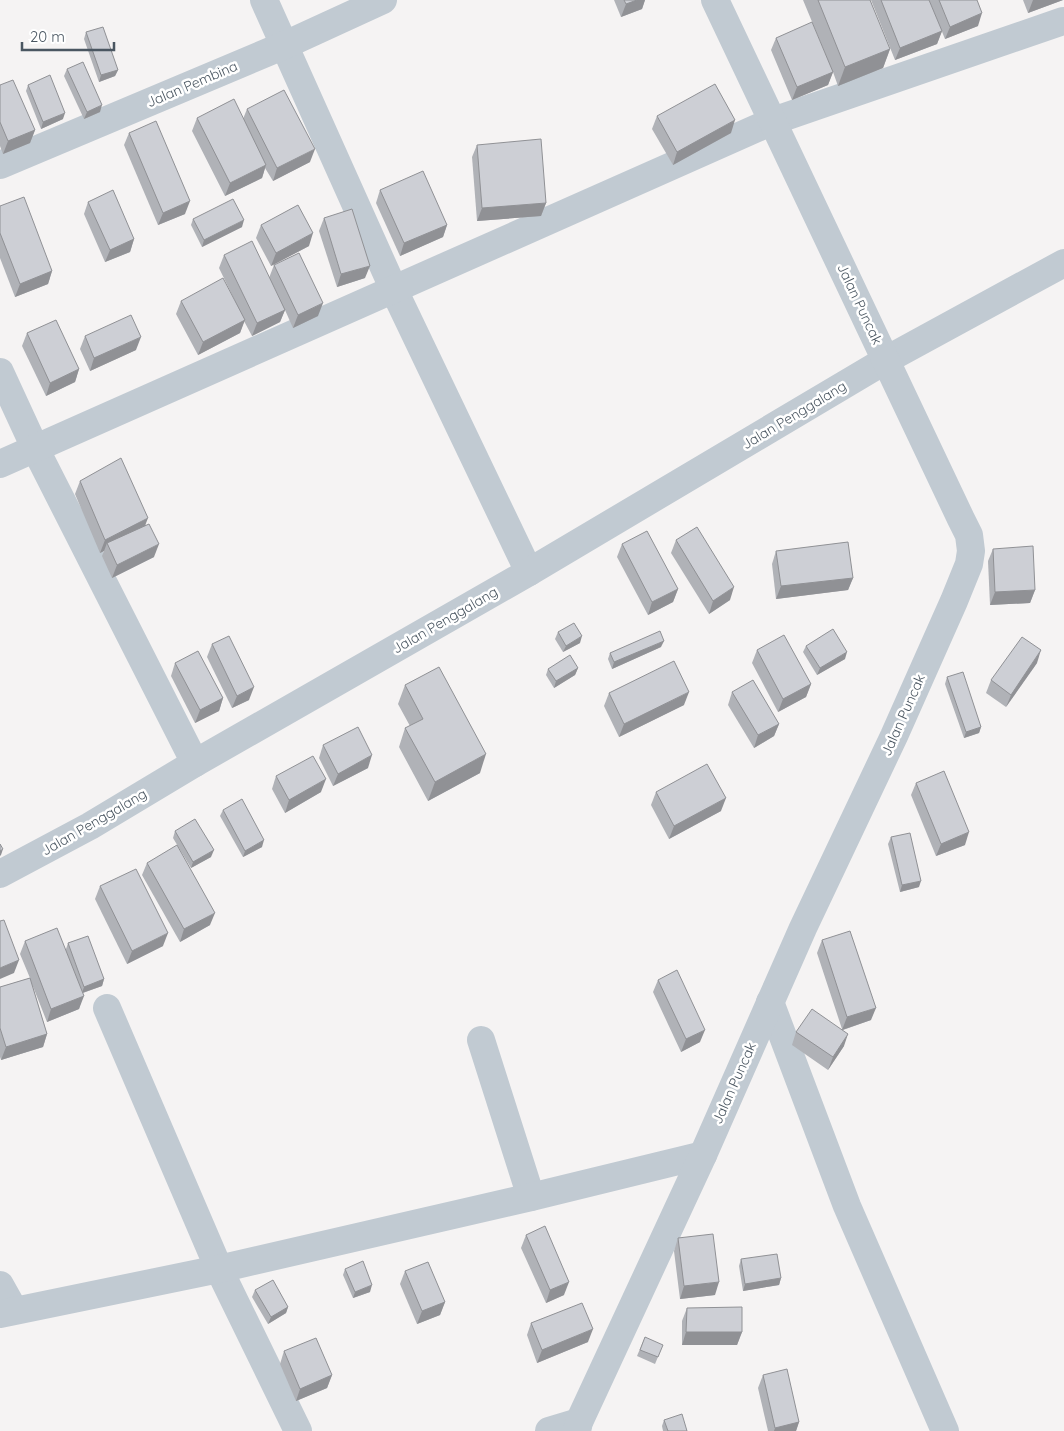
<svg xmlns="http://www.w3.org/2000/svg" width="1064" height="1431" viewBox="0 0 1064 1431" font-family="Quicksand,sans-serif">
<rect width="100%" height="100%" fill="#f5f3f3"/>
<g fill="none" stroke-linecap="round" stroke-linejoin="round">
<g stroke="#c1cad2" stroke-width="28">
<polyline points="264,0 394,290 529,572"/>
<polyline points="0,165 285,45 383,0"/>
<polyline points="0,372 35,448 195,763"/>
<polyline points="0,464 773,121 1063,21"/>
<polyline points="0,874 90,826 195,763 529,572 886,360 1064,263"/>
<polyline points="770,1002 847,1206 945,1431"/>
<polyline points="107,1008 219,1269 298,1431"/>
<polyline points="481,1040 531,1197"/>
<polyline points="0,1285 14,1310"/>
<polyline points="0,1314 219,1269 531,1197 703,1155"/>
<polyline points="549,1431 579,1422"/>
<polyline points="577,1431 579,1422 703,1155 803,928 894,736 954,601 969,564 971,551 969,535 961,519 715,0"/>
</g>
</g>
<g fill="#b0b2b7">
<polygon points="614,0 645,0 642,9 621,17"/>
<polygon points="803,0 870,0 890,49 883,68 838,86 833,72 828,85 792,100 771,50 776,38 825,53"/>
<polygon points="871,0 929,0 942,31 937,44 895,60"/>
<polygon points="929,0 977,0 978,26 945,39"/>
<polygon points="1023,0 1063,0 1028,13"/>
<polygon points="86,32 118,70 115,76 99,82 84,39"/>
<polygon points="67,69 100,112 84,119 64,76"/>
<polygon points="0,85 35,130 30,143 3,154 0,146"/>
<polygon points="28,85 63,119 41,129 26,91"/>
<polygon points="247,109 310,162 273,181 265,168 262,178 225,196 192,131 197,118 243,119"/>
<polygon points="657,116 731,133 673,165 652,129"/>
<polygon points="129,133 185,214 158,225 124,145"/>
<polygon points="477,145 546,203 541,216 477,221 472,157"/>
<polygon points="380,190 447,225 443,237 400,256 376,203"/>
<polygon points="88,202 134,239 130,252 105,262 84,214"/>
<polygon points="0,206 52,271 48,284 15,297 0,258"/>
<polygon points="324,218 365,278 337,287 319,231"/>
<polygon points="193,219 242,227 202,247 191,225"/>
<polygon points="261,225 309,246 271,266 256,238"/>
<polygon points="224,255 269,278 274,265 318,316 293,328 285,310 280,322 252,336 244,321 240,333 198,355 176,314 181,301 235,301 219,268"/>
<polygon points="27,333 79,369 75,382 46,396 22,346"/>
<polygon points="85,336 136,350 90,371 80,349"/>
<polygon points="80,481 146,525 154,557 112,578 102,556 104,551 100,553 75,494"/>
<polygon points="676,540 730,600 709,614 671,553"/>
<polygon points="622,544 678,589 673,602 648,615 617,557"/>
<polygon points="993,549 1035,590 1030,603 990,605 988,561"/>
<polygon points="776,551 853,578 848,590 776,599 772,564"/>
<polygon points="558,632 580,643 563,652 555,639"/>
<polygon points="212,644 249,700 232,708 207,657"/>
<polygon points="806,646 845,659 817,675 803,652"/>
<polygon points="661,647 612,669 608,659 610,653"/>
<polygon points="757,650 811,684 806,697 778,712 752,663"/>
<polygon points="175,663 223,698 219,711 195,723 171,676"/>
<polygon points="1037,663 1006,707 986,693 991,680"/>
<polygon points="578,668 575,675 554,688 546,675 548,669"/>
<polygon points="947,677 981,727 979,733 964,738 945,684"/>
<polygon points="405,685 480,773 428,801 399,747 405,728 410,726 398,704"/>
<polygon points="732,692 779,724 774,736 754,748 728,705"/>
<polygon points="609,693 684,705 619,737 604,706"/>
<polygon points="323,745 368,768 333,786 319,758"/>
<polygon points="276,776 321,792 285,813 272,789"/>
<polygon points="916,783 965,845 936,856 911,795"/>
<polygon points="656,792 721,811 669,839 651,805"/>
<polygon points="223,810 262,847 243,857 220,816"/>
<polygon points="175,831 211,857 191,868 173,838"/>
<polygon points="891,837 919,887 900,892 888,844"/>
<polygon points="147,863 210,925 180,942 142,875"/>
<polygon points="100,886 163,946 127,964 95,899"/>
<polygon points="822,940 871,1020 843,1030 844,1046 828,1070 792,1045 796,1032 842,1029 817,953"/>
<polygon points="25,941 66,949 68,943 104,979 102,986 83,993 79,1009 47,1022 32,984 47,1034 43,1047 1,1060 0,1057 0,987 30,978 20,954"/>
<polygon points="658,980 700,1042 681,1052 653,992"/>
<polygon points="526,1235 564,1295 546,1303 521,1248"/>
<polygon points="678,1238 715,1295 680,1299 674,1251"/>
<polygon points="741,1259 781,1278 779,1285 743,1291 739,1266"/>
<polygon points="345,1269 370,1292 353,1298 343,1275"/>
<polygon points="405,1271 445,1302 440,1315 417,1324 400,1284"/>
<polygon points="255,1290 288,1307 286,1313 268,1324 252,1297"/>
<polygon points="687,1308 742,1332 737,1345 682,1345 682,1321"/>
<polygon points="531,1323 588,1342 537,1363 527,1335"/>
<polygon points="645,1337 660,1352 655,1364 637,1356"/>
<polygon points="284,1351 332,1375 327,1388 296,1401 280,1364"/>
<polygon points="763,1375 799,1422 796,1431 768,1431 758,1388"/>
<polygon points="664,1420 687,1431 663,1431 662,1426"/>
</g>
<g fill="#909195">
<polygon points="637,0 645,0 642,9 621,17 626,4"/>
<polygon points="1033,0 1063,0 1028,13"/>
<polygon points="982,13 978,26 945,39 950,27"/>
<polygon points="942,31 937,44 895,60 900,48"/>
<polygon points="890,49 883,68 838,86 845,67"/>
<polygon points="118,70 115,76 99,82 101,75"/>
<polygon points="833,72 828,85 792,100 797,87"/>
<polygon points="102,105 100,112 84,119 87,112"/>
<polygon points="65,113 63,119 41,129 43,122"/>
<polygon points="735,120 731,133 673,165 677,152"/>
<polygon points="35,130 30,143 3,154 8,141"/>
<polygon points="315,149 310,162 273,181 277,168"/>
<polygon points="266,165 262,178 225,196 230,183"/>
<polygon points="190,201 185,214 158,225 163,213"/>
<polygon points="546,203 541,216 477,221 482,208"/>
<polygon points="244,220 242,227 202,247 204,240"/>
<polygon points="447,225 443,237 400,256 404,243"/>
<polygon points="313,233 309,246 271,266 276,253"/>
<polygon points="134,239 130,252 105,262 110,250"/>
<polygon points="370,266 365,278 337,287 341,274"/>
<polygon points="52,271 48,284 15,297 20,284"/>
<polygon points="323,303 318,316 293,328 298,315"/>
<polygon points="285,310 280,322 252,336 257,323"/>
<polygon points="245,320 240,333 198,355 203,342"/>
<polygon points="141,337 136,350 90,371 94,358"/>
<polygon points="79,369 75,382 46,396 50,383"/>
<polygon points="148,518 143,531 107,543 104,551 100,553 105,540"/>
<polygon points="159,544 154,557 112,578 117,565"/>
<polygon points="853,578 848,590 776,599 781,586"/>
<polygon points="734,587 730,600 709,614 713,601"/>
<polygon points="678,589 673,602 648,615 652,602"/>
<polygon points="1035,590 1030,603 990,605 995,592"/>
<polygon points="582,636 580,643 563,652 566,646"/>
<polygon points="664,641 661,647 612,669 614,662"/>
<polygon points="1041,650 1037,663 1006,707 1011,695"/>
<polygon points="847,652 845,659 817,675 820,668"/>
<polygon points="578,668 575,675 554,688 556,681"/>
<polygon points="811,684 806,697 778,712 783,699"/>
<polygon points="254,687 249,700 232,708 237,696"/>
<polygon points="689,692 684,705 619,737 624,724"/>
<polygon points="223,698 219,711 195,723 200,710"/>
<polygon points="779,724 774,736 754,748 758,735"/>
<polygon points="981,727 979,733 964,738 966,732"/>
<polygon points="486,754 480,773 428,801 435,782"/>
<polygon points="372,755 368,768 333,786 338,774"/>
<polygon points="326,779 321,792 285,813 289,800"/>
<polygon points="726,798 721,811 669,839 674,826"/>
<polygon points="969,832 965,845 936,856 941,844"/>
<polygon points="264,840 262,847 243,857 245,851"/>
<polygon points="3,849 1,855 0,856 0,851"/>
<polygon points="214,850 211,857 191,868 193,862"/>
<polygon points="921,881 919,887 900,892 902,885"/>
<polygon points="215,913 210,925 180,942 184,929"/>
<polygon points="168,933 163,946 127,964 132,951"/>
<polygon points="19,960 14,973 0,979 0,968"/>
<polygon points="104,979 102,986 82,993 84,987"/>
<polygon points="84,996 79,1009 47,1022 51,1009"/>
<polygon points="876,1008 871,1020 842,1030 847,1017"/>
<polygon points="705,1030 700,1042 681,1052 686,1039"/>
<polygon points="47,1034 43,1047 1,1060 6,1047"/>
<polygon points="848,1034 844,1046 828,1070 833,1057"/>
<polygon points="781,1278 779,1285 743,1291 745,1284"/>
<polygon points="569,1282 564,1295 546,1303 550,1290"/>
<polygon points="719,1282 715,1295 680,1299 684,1286"/>
<polygon points="372,1285 370,1292 353,1298 355,1292"/>
<polygon points="445,1302 440,1315 417,1324 422,1311"/>
<polygon points="288,1307 286,1313 268,1324 271,1317"/>
<polygon points="593,1329 588,1342 537,1363 542,1350"/>
<polygon points="686,1332 742,1332 737,1345 682,1345"/>
<polygon points="332,1375 327,1388 296,1401 300,1389"/>
<polygon points="799,1422 796,1431 774,1431 775,1428"/>
</g>
<g fill="#cdcfd5" stroke="#909195">
<polygon points="624,0 637,0 626,4"/>
<polygon points="818,0 870,0 890,49 845,67"/>
<polygon points="881,0 929,0 942,31 900,48"/>
<polygon points="939,0 977,0 982,13 950,27"/>
<polygon points="812,22 833,72 797,87 776,38"/>
<polygon points="103,27 118,70 101,75 86,32"/>
<polygon points="83,62 102,105 87,112 67,69"/>
<polygon points="50,75 65,113 43,122 28,85"/>
<polygon points="13,80 35,130 8,141 0,122 0,85"/>
<polygon points="715,84 735,120 677,152 657,116"/>
<polygon points="284,90 315,149 277,168 247,109"/>
<polygon points="234,99 266,165 230,183 197,118"/>
<polygon points="156,121 190,201 163,213 129,133"/>
<polygon points="541,139 546,203 482,208 477,145"/>
<polygon points="423,171 447,225 404,243 380,190"/>
<polygon points="113,190 134,239 110,250 88,202"/>
<polygon points="24,197 52,271 20,284 0,233 0,206"/>
<polygon points="233,199 244,220 204,240 193,219"/>
<polygon points="298,205 313,233 276,253 261,225"/>
<polygon points="352,209 370,266 341,274 324,218"/>
<polygon points="252,241 285,310 257,323 224,255"/>
<polygon points="299,253 323,303 298,315 274,265"/>
<polygon points="223,278 245,320 203,342 181,301"/>
<polygon points="131,315 141,337 94,358 85,336"/>
<polygon points="56,320 79,369 50,383 27,333"/>
<polygon points="121,458 148,518 105,540 80,481"/>
<polygon points="149,524 159,544 117,565 107,543"/>
<polygon points="697,527 734,587 713,601 676,540"/>
<polygon points="647,531 678,589 652,602 622,544"/>
<polygon points="848,542 853,578 781,586 776,551"/>
<polygon points="1033,546 1035,590 995,592 993,549"/>
<polygon points="574,623 582,636 566,646 558,632"/>
<polygon points="833,629 847,652 820,668 806,646"/>
<polygon points="660,631 664,641 614,662 610,653"/>
<polygon points="784,635 811,684 783,699 757,650"/>
<polygon points="229,636 254,687 237,696 212,644"/>
<polygon points="1022,637 1041,650 1011,695 991,680"/>
<polygon points="198,651 223,698 200,710 175,663"/>
<polygon points="570,655 578,668 556,681 548,669"/>
<polygon points="674,661 689,692 624,724 609,693"/>
<polygon points="439,667 486,754 435,782 405,728 423,719 405,685"/>
<polygon points="963,672 981,727 966,732 947,677"/>
<polygon points="753,680 779,724 758,735 732,692"/>
<polygon points="358,727 372,755 338,774 323,745"/>
<polygon points="313,756 326,779 289,800 276,776"/>
<polygon points="707,764 726,798 674,826 656,792"/>
<polygon points="944,771 969,832 941,844 916,783"/>
<polygon points="242,799 264,840 245,851 223,810"/>
<polygon points="195,819 214,850 193,862 175,831"/>
<polygon points="910,833 921,881 902,885 891,837"/>
<polygon points="0,844 3,849 0,851"/>
<polygon points="177,845 215,913 184,929 147,863"/>
<polygon points="136,869 168,933 132,951 100,886"/>
<polygon points="4,920 19,960 0,968 0,921"/>
<polygon points="57,928 84,996 51,1009 25,941"/>
<polygon points="850,931 876,1008 847,1017 822,940"/>
<polygon points="88,936 104,979 84,987 68,943"/>
<polygon points="677,970 705,1030 686,1039 658,980"/>
<polygon points="30,978 47,1034 6,1047 0,1028 0,987"/>
<polygon points="812,1009 848,1034 833,1057 796,1032"/>
<polygon points="545,1226 569,1282 550,1290 526,1235"/>
<polygon points="713,1234 719,1282 684,1286 678,1238"/>
<polygon points="777,1254 781,1278 745,1284 741,1259"/>
<polygon points="363,1261 372,1285 355,1292 345,1269"/>
<polygon points="428,1262 445,1302 422,1311 405,1271"/>
<polygon points="273,1280 288,1307 271,1317 255,1290"/>
<polygon points="582,1303 593,1329 542,1350 531,1323"/>
<polygon points="742,1307 742,1332 686,1332 687,1308"/>
<polygon points="645,1337 663,1345 658,1357 640,1350"/>
<polygon points="316,1338 332,1375 300,1389 284,1351"/>
<polygon points="787,1369 799,1422 775,1428 763,1375"/>
<polygon points="682,1414 687,1431 668,1431 664,1420"/>
</g>
<g text-anchor="middle" dominant-baseline="central" stroke-width="5" stroke-linejoin="round" paint-order="stroke">
<g font-size="14" fill="#4a5661" stroke="#fff">
<text transform="translate(192 84) rotate(-23)">Jalan Pembina</text>
<text transform="translate(860 304) rotate(65)">Jalan Puncak</text>
<text transform="translate(794 415) rotate(-31)">Jalan Penggalang</text>
<text transform="translate(445 620) rotate(-30)">Jalan Penggalang</text>
<text transform="translate(903 715) rotate(-66)">Jalan Puncak</text>
<text transform="translate(94 822) rotate(-30)">Jalan Penggalang</text>
<text transform="translate(734 1083) rotate(-66)">Jalan Puncak</text>
</g>
</g>
<path d="M22 42v8h92v-8" fill="none" stroke="#4a5661" stroke-width="2.5"/>
<text x="30" y="42" font-size="15" fill="#4a5661" stroke="#ffffff" stroke-width="4" paint-order="stroke">20 m</text>
</svg>
